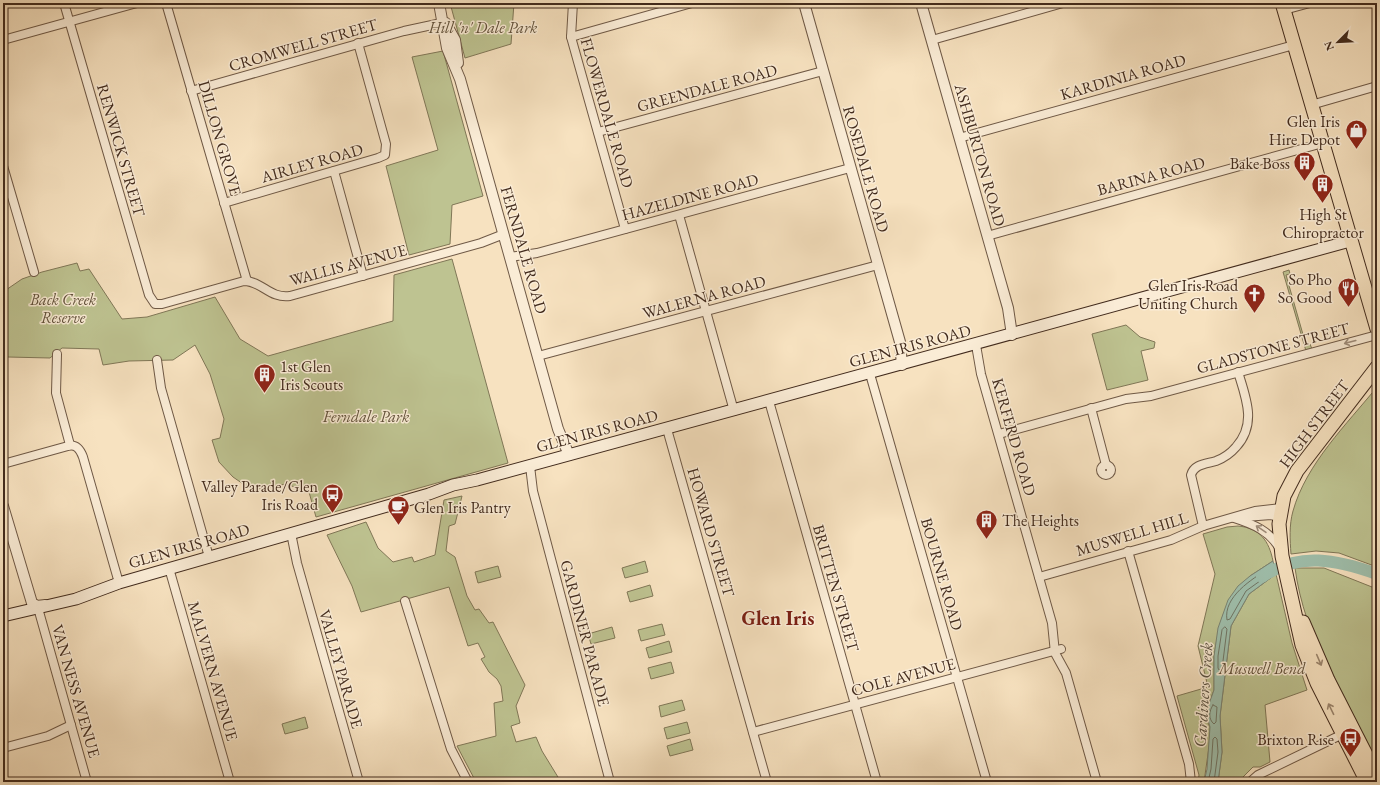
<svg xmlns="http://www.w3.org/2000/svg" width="1380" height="785" viewBox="0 0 1380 785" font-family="'EB Garamond',serif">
<rect width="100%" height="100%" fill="#f7e2c0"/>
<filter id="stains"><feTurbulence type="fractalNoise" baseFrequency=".005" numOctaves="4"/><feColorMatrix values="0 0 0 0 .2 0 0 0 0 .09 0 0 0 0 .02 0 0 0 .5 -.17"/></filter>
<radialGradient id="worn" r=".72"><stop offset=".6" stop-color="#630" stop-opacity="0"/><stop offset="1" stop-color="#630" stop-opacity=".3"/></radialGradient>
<g fill="#bec391" stroke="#807757">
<polygon points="450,3 514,3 511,44 465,58"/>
<polygon points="443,51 483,196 452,205 450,244 409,255 386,166 438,150 412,57"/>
<polygon points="452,259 508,463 316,517 309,492 286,484 252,490 233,477 219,462 212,440 220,438 224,419 210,374 195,345 173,360 129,361 103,365 99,349 62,348 50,358 8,357 3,354 3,292 22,279 42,272 77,263 80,271 89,269 122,319 147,317 215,297 240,339 268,356 393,321 394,275"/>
<polygon points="1289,270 1290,274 1286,275 1306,345 1310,344 1312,349 1306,351 1283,272"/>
<polygon points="1126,325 1140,337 1155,342 1154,348 1141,351 1148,380 1107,390 1092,334"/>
<path d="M1377,387V567L1339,553L1316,551L1291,554C1290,540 1289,525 1293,511C1306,464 1347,424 1377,387Z"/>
<polygon points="462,496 455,524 449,526 446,551 455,557 467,596 475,610 479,609 489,623 493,622 525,685 516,706 520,723 511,726 516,742 536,737 542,751 561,782 508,782 505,779 493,782 476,782 457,746 496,736 494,703 503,701 501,686 497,679 489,672 481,659 485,657 478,643 468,646 449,587 361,612 352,586 327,535 366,522 378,548 393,562 412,557 414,562 435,555 444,500"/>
<path d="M1238,526C1260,528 1269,541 1273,561L1250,576L1223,615L1219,628L1214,656V690L1207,708L1206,719L1210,727L1209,747L1204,782H1198L1199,775L1177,696L1208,687L1198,646L1215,574L1203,534L1227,527Z"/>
<polygon points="645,561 648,572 625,578 622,568"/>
<polygon points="498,566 501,577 478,583 475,572"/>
<path d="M1295,568H1324L1377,589V767C1346,706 1304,637 1295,568Z"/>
<polygon points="1276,574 1292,643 1307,690 1265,705 1270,762 1260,767 1253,767 1238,782 1218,782 1222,752 1220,716 1231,626 1249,594"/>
<polygon points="650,585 653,596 630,602 627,592"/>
<polygon points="662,624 665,635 641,641 638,630"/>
<polygon points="612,627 615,638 591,644 588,634"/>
<polygon points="669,641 672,652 649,658 646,648"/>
<polygon points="671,662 674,673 651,679 648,668"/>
<polygon points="682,700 685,710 661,717 659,706"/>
<polygon points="305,717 308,728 285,734 282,724"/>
<polygon points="687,722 690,733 667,739 664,728"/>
<polygon points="690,739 693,750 670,756 667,746"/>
</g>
<polygon fill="#9fbfac" stroke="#7a8473" points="1273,561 1276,574 1249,594 1231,626 1220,716 1222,752 1218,782 1204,782 1207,769 1210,727 1206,712 1214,690 1214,656 1218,628 1228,600 1238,586 1250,576"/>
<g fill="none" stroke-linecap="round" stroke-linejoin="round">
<g stroke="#707564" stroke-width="1">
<path d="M1268,569H1271V573L1246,591L1230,619L1227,620C1223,597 1252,579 1268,569Z"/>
<polygon points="1225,627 1227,629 1222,669 1219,670 1218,668 1218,656 1222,630"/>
<path d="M1213,705L1217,707L1216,722L1214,724C1208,719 1209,711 1213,705Z"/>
<polyline points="1208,782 1211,769 1213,739 1215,737 1217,739 1218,752 1214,782"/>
</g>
<path stroke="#9fbfac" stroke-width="12" d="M1262,577C1298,551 1338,560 1377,574"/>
<defs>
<g id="minor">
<path d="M64,3L149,295L155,304H162L244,281C262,281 270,299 290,296L481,243L504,234"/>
<polyline points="166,3 247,281"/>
<polyline points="573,3 571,37 625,229"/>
<polyline points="1284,10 1310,3"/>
<polyline points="571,37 692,3"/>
<polyline points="3,40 137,3"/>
<polyline points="932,40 1063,3"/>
<polyline points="191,91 404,31 446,22"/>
<polyline points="1311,105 1377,86"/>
<polyline points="598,132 823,71"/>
<polyline points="959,138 1294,45"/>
<polyline points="3,166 34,272"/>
<polyline points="334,171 363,276"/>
<polyline points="224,203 378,158 385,155 386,144 358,43"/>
<polyline points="679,215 734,411"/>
<polyline points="987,236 1323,143"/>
<polyline points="510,257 537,253 850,168"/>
<polyline points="976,345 981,374 1052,623 1055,653 1066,673 1097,782"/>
<polyline points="57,354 56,393 70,445"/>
<polyline points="538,356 878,265"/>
<polyline points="157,360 161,388 209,557"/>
<polyline points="870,374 987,782"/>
<polyline points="769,401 877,782"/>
<polyline points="1091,408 1106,465"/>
<polyline points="667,429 767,782"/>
<polyline points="999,434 1126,399 1151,396 1377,335"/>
<path d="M3,464L68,446C76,444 80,449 83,457L119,583"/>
<circle cx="1106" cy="470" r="5"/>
<polyline points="530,466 533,491 610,782"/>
<polyline points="1245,517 1271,515 1279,517"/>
<path d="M1234,518C1253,524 1270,531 1280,549"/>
<path d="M1203,526L1191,475C1194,464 1206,464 1216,461C1224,458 1230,454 1236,447C1257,424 1246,398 1238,372"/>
<polyline points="291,533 297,563 359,782"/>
<polyline points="1128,551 1189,764 1191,782"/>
<polyline points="169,568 230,782"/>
<polyline points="1039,577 1171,540 1203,526 1255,511 1281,508"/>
<polyline points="405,601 451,749 468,782"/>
<polyline points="38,608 87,782"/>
<polyline points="753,732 1061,649"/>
<polyline points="3,748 48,736 71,725"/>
<polyline points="1250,782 1258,775 1347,732"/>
</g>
<g id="tertiary">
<polyline points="439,3 447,48 460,79 558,429 569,455"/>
<polyline points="804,3 900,342 902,365"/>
<polyline points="921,3 1008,308 1012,335"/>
<polyline points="446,24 455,40 458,63"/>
<polyline points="3,506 32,603 37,606 45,605"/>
</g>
<polyline id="secondary" points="3,616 76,599 119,583 429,494 453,485 477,480 1350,241"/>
<g id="primary">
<polyline points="1282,3 1377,329"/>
<polyline points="1303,622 1328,680 1377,776"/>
<polyline points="1367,782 1317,683 1302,645 1282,556 1279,524 1284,496 1297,471 1377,367"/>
</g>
</defs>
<use href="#minor" stroke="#6f5946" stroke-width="10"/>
<use href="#tertiary" stroke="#6f5946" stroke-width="12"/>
<use href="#secondary" stroke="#422b1d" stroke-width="13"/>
<use href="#primary" stroke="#422b1d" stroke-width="15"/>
<use href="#minor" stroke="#faecd6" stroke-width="8"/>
<use href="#tertiary" stroke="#faecd6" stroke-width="10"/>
<use href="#secondary" stroke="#faecd6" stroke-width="11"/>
<use href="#primary" stroke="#f7e2c0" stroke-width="13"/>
</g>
<defs><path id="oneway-shaft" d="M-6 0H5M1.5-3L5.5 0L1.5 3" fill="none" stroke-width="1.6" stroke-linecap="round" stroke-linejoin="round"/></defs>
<g stroke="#9e8c7a">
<use href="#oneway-shaft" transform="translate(1350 342) rotate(165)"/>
<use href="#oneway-shaft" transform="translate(1261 529) rotate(-146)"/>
</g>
<g stroke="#9c866e">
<use href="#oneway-shaft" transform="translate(1319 660) rotate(67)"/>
<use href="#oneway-shaft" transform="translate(1331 709) rotate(-116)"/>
</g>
<defs>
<symbol id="shop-pin" viewBox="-11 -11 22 30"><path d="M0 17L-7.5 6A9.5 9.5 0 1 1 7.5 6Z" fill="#8f2418" stroke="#faecd6"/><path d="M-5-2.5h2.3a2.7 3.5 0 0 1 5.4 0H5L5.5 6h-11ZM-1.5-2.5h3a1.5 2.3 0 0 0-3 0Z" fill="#fff"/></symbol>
<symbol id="building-pin" viewBox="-11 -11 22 30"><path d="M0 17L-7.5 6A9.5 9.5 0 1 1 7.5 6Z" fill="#8f2418" stroke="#faecd6"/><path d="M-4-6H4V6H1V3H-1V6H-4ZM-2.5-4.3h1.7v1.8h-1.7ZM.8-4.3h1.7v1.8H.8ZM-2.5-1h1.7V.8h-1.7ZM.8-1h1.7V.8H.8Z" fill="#fff"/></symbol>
<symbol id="restaurant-pin" viewBox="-11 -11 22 30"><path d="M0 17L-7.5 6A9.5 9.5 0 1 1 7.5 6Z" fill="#8f2418" stroke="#faecd6"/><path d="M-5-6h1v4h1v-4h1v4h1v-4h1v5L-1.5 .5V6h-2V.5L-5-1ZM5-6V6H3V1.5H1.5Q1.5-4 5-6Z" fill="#fff"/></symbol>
<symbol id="church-pin" viewBox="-11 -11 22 30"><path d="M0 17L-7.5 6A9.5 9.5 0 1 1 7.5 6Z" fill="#8f2418" stroke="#faecd6"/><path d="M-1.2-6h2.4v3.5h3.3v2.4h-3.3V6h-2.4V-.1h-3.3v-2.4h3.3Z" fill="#fff"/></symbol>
<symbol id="bus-pin" viewBox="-11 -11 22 30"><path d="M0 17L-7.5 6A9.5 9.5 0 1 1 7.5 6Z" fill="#8f2418" stroke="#faecd6"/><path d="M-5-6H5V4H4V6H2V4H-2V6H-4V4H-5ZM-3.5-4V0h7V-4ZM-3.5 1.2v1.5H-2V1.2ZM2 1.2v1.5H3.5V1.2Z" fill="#fff"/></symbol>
<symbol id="cafe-pin" viewBox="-11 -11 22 30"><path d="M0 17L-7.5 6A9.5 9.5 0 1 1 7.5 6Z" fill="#8f2418" stroke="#faecd6"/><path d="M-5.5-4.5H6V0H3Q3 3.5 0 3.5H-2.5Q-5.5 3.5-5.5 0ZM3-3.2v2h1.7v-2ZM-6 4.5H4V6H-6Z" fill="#fff"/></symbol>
</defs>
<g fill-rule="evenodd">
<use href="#shop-pin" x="1344" y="118" width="25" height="34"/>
<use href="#building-pin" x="1292" y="150" width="25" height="34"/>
<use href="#building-pin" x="1310" y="172" width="25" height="34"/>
<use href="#restaurant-pin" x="1336" y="276" width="25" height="34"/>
<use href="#church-pin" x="1242" y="282" width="25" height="34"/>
<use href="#building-pin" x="252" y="362" width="25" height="34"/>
<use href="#bus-pin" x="320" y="482" width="25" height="34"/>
<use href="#cafe-pin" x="386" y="494" width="25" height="34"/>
<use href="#building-pin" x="974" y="508" width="25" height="34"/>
<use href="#bus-pin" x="1338" y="726" width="25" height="34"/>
</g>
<g text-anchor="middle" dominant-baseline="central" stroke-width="3" stroke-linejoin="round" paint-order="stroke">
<g font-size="16" font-style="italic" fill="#61513a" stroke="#faecd6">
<text x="483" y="27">Hill 'n' Dale Park</text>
<text x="63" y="299">Back Creek<tspan x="63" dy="18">Reserve</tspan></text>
<text x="366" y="416">Ferndale Park</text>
<text x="1262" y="668">Muswell Bend</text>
</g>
<g font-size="16" fill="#422b1d" stroke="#faecd6">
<text transform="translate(303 45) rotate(-16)">CROMWELL STREET</text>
<text transform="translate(1123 77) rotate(-16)">KARDINIA ROAD</text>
<text transform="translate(707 88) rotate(-15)">GREENDALE ROAD</text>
<text transform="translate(607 113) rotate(74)">FLOWERDALE ROAD</text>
<text transform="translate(220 138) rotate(74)">DILLON GROVE</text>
<text transform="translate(121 150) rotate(74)">RENWICK STREET</text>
<text transform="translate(980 155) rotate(74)">ASHBURTON ROAD</text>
<text transform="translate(312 163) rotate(-16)">AIRLEY ROAD</text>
<text transform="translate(866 169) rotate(74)">ROSEDALE ROAD</text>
<text transform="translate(1151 176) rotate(-15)">BARINA ROAD</text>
<text transform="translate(690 197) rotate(-15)">HAZELDINE ROAD</text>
<text transform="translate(524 250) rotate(74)">FERNDALE ROAD</text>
<text transform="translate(348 265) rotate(-15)">WALLIS AVENUE</text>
<text transform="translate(704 297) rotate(-15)">WALERNA ROAD</text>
<text transform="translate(910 346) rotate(-15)">GLEN IRIS ROAD</text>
<text transform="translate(1273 348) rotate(-15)">GLADSTONE STREET</text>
<text transform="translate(1314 424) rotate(-53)">HIGH STREET</text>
<text transform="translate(597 431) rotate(-15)">GLEN IRIS ROAD</text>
<text transform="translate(1014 437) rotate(74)">KERFERD ROAD</text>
<text transform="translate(711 532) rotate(74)">HOWARD STREET</text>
<text transform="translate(1132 534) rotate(-17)">MUSWELL HILL</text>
<text transform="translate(189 546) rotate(-16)">GLEN IRIS ROAD</text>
<text transform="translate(942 574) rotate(74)">BOURNE ROAD</text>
<text transform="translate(836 588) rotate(74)">BRITTEN STREET</text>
<text transform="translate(585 633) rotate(75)">GARDINER PARADE</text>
<text transform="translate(341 669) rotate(74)">VALLEY PARADE</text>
<text transform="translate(213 671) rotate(74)">MALVERN AVENUE</text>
<text transform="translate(903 677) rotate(-15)">COLE AVENUE</text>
<text transform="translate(76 691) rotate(74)">VAN NESS AVENUE</text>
</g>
<g font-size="16" fill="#422b1d" stroke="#faecd6" text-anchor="end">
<text x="1340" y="121">Glen Iris<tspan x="1340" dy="18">Hire Depot</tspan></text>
<text x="1290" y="163">Bake Boss</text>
<text x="1323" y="214" text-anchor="middle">High St<tspan x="1323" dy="18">Chiropractor</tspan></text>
<text x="1332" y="279">So Pho<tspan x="1332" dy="18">So Good</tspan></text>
<text x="1238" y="285">Glen Iris Road<tspan x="1238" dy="18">Uniting Church</tspan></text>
<text x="280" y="366" text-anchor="start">1st Glen<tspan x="280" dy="18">Iris Scouts</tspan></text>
<text x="318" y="486">Valley Parade/Glen<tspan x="318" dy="18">Iris Road</tspan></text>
<text x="414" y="507" text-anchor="start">Glen Iris Pantry</text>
<text x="1002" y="520" text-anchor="start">The Heights</text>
<text x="1334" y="739">Brixton Rise</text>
</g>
<g font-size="17" font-style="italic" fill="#595041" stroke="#faecd6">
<text transform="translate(1203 695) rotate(-86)">Gardiners Creek</text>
</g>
<g font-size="20" font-weight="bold" fill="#7a1f14" stroke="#faecd6">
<text x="778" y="618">Glen Iris</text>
</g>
</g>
<rect width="1380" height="785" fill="none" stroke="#f7e2c0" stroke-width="16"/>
<rect x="4" y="4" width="1372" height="777" fill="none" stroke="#422b1d" stroke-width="2"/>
<rect x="8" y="8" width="1364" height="769" fill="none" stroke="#422b1d"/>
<g transform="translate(1338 42) rotate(246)" stroke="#faecd6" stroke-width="3" paint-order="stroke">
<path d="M0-3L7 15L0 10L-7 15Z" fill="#422b1d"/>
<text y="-6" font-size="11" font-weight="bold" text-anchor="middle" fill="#422b1d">N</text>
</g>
<rect width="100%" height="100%" filter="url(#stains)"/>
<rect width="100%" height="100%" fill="url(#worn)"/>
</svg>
